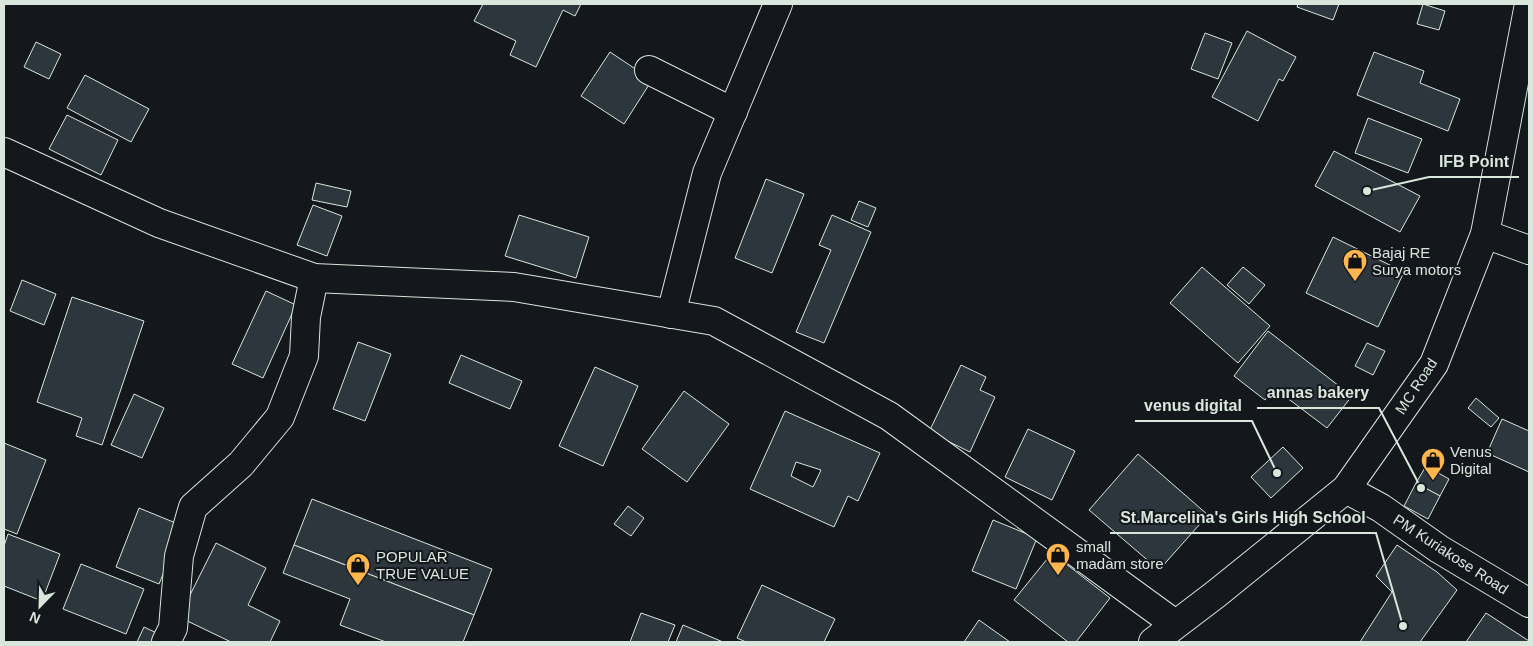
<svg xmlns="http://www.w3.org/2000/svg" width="1533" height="646" viewBox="0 0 1533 646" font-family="Helvetica,sans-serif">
<rect width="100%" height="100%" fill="#14181c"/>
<g fill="#2c363c" stroke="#d8e6dc" fill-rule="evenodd">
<polygon points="483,4 581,4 575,16 563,10 536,67 510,55 516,41 474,21"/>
<polygon points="1298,4 1339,4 1333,20 1297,7"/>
<polygon points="1423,4 1445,11 1439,30 1417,24"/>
<polygon points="1247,31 1296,57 1283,81 1279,79 1258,121 1212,97"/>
<polygon points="1205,33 1232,43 1218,79 1191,69"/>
<polygon points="36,42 61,54 49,79 24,67"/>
<polygon points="610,52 652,80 624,124 581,96"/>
<polygon points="1374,52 1424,71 1420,83 1460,99 1448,131 1357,95"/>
<polygon points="85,75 149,109 131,142 67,108"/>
<polygon points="67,115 118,140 101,175 49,149"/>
<polygon points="1368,118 1422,139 1408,173 1355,153"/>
<polygon points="1334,151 1420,196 1400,232 1315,186"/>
<polygon points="766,179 804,194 772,273 735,258"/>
<polygon points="316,183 351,191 347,207 312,200"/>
<polygon points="859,201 876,208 868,227 851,220"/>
<polygon points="313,205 342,216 327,256 297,245"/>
<polygon points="519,215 589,237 576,278 505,256"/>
<polygon points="832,215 871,232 824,343 796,332 831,250 819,245"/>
<polygon points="1333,237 1404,272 1378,327 1306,293"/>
<polygon points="1202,267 1270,326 1238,363 1170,303"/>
<polygon points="1243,267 1265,285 1249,304 1227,285"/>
<polygon points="22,280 56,294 44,325 10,311"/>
<polygon points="266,291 296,305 263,378 232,364"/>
<polygon points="72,297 144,321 102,445 76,436 82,418 37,402"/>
<polygon points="1268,331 1352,396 1327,428 1274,388 1265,400 1234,376"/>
<polygon points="358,342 391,354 365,421 333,409"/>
<polygon points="1367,343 1385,351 1373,375 1355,366"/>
<polygon points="461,355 522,381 510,409 449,383"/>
<polygon points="961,365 986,377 980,390 995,397 970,452 929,432"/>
<polygon points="595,367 638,386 603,466 559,446"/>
<polygon points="684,391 729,424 687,482 642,449"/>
<polygon points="134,394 164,408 142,458 111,445"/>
<polygon points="1476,398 1499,418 1491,427 1468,408"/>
<path d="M785,411L880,453L858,501L848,496L834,527L750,489ZM796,462L821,470L813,487L791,476Z"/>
<polygon points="1502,419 1529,431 1529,472 1487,453"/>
<polygon points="1028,429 1075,451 1052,500 1005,477"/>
<polygon points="4,443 46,460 17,534 4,529"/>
<polygon points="1283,447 1303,468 1271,498 1251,477"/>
<polygon points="1138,454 1208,515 1159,570 1089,510"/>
<polygon points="1426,466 1449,479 1440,496 1416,483"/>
<polygon points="1416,483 1440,496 1428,519 1404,506"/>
<polygon points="312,499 492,569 474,615 294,545"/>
<polygon points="628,506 644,518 631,536 614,524"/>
<polygon points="139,508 183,526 159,584 116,567"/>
<polygon points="993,520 1037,538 1016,589 972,571"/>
<polygon points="8,534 60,554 42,601 4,586 4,546"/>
<polygon points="216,543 266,568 248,605 280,621 270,642 231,642 179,617"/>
<polygon points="294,545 474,615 463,642 386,642 340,625 350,599 283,573"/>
<polygon points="1397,545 1437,572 1457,590 1420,642 1360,642 1392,592 1376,576"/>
<polygon points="1052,553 1110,598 1076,642 1068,642 1014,600"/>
<polygon points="81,564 144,589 126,634 63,609"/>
<polygon points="762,585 835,619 824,642 746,642 737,638"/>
<polygon points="641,613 675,625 668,642 630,642"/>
<polygon points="1486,613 1529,641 1529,642 1466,642"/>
<polygon points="979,620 1010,642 964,642"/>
<polygon points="683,625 723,642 676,642"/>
<polygon points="144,627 165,637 163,642 137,642"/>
</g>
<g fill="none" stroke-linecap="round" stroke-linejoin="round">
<defs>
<g id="minor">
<polyline points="649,70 733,112"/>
<polyline points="4,152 159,223 314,278 514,287 714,321 889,416 1175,624"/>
<polyline points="1485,234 1529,250"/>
<polyline points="671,314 707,173 778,4"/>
<polyline points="1346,489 1381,508 1439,549 1529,603"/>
<polyline points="166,642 173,628 179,556 193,507 241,464 280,417 304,356 306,317 314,278"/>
</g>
<polyline id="primary" points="1153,642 1216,594 1346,489 1434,364 1485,234 1529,4"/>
</defs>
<use href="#minor" stroke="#d8e6dc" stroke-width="30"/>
<use href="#primary" stroke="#d8e6dc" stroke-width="30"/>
<use href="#minor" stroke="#14181c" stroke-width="28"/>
<use href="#primary" stroke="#14181c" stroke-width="28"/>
</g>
<defs>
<symbol id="shop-pin" viewBox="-11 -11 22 30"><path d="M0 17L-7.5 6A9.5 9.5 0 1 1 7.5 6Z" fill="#ffb74d" stroke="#14181c"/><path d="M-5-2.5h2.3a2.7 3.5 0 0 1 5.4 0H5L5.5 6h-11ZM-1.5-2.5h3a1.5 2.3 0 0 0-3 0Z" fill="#111"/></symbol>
</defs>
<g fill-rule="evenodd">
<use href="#shop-pin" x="1341" y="247" width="28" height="38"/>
<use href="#shop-pin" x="1419" y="446" width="28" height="38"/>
<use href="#shop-pin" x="1044" y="541" width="28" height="38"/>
<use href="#shop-pin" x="344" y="551" width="28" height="38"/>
</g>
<g text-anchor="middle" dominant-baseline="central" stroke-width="4" stroke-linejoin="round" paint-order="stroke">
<g font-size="15" fill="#d8e6dc" stroke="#14181c" text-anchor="start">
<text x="1372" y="252">Bajaj RE<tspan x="1372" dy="17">Surya motors</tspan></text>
<text x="1450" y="451">Venus<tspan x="1450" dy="17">Digital</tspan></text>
<text x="1076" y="546">small<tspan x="1076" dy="17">madam store</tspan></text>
<text x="376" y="556">POPULAR<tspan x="376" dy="17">TRUE VALUE</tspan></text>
</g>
<g font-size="15" fill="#d8e6dc" stroke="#14181c">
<text transform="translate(1416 386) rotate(-57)">MC Road</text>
<text transform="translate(1451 554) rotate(33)">PM Kuriakose Road</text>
</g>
</g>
<path fill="none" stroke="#d8e6dc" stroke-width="2" d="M1367 191L1429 177H1519M1421 488L1379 408H1257M1277 473L1252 421H1135M1403 626L1376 533H1110"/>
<g fill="#d8e6dc" stroke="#14181c" stroke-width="2">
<circle cx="1367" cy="191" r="5"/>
<circle cx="1421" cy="488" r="5"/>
<circle cx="1277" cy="473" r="5"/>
<circle cx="1403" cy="626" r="5"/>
</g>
<g font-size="16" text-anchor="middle" font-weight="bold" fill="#d8e6dc" stroke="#14181c" stroke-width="4" stroke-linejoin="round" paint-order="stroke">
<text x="1474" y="167">IFB Point</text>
<text x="1318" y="398">annas bakery</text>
<text x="1193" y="411">venus digital</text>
<text x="1243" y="523">St.Marcelina's Girls High School</text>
</g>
<rect width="1533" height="646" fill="none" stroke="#d8e6dc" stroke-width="10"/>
<g transform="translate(40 606) rotate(203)" stroke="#14181c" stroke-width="4" paint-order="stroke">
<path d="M0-4L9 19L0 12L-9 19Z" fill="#d8e6dc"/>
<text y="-8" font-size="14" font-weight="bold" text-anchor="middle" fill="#d8e6dc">N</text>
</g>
</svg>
